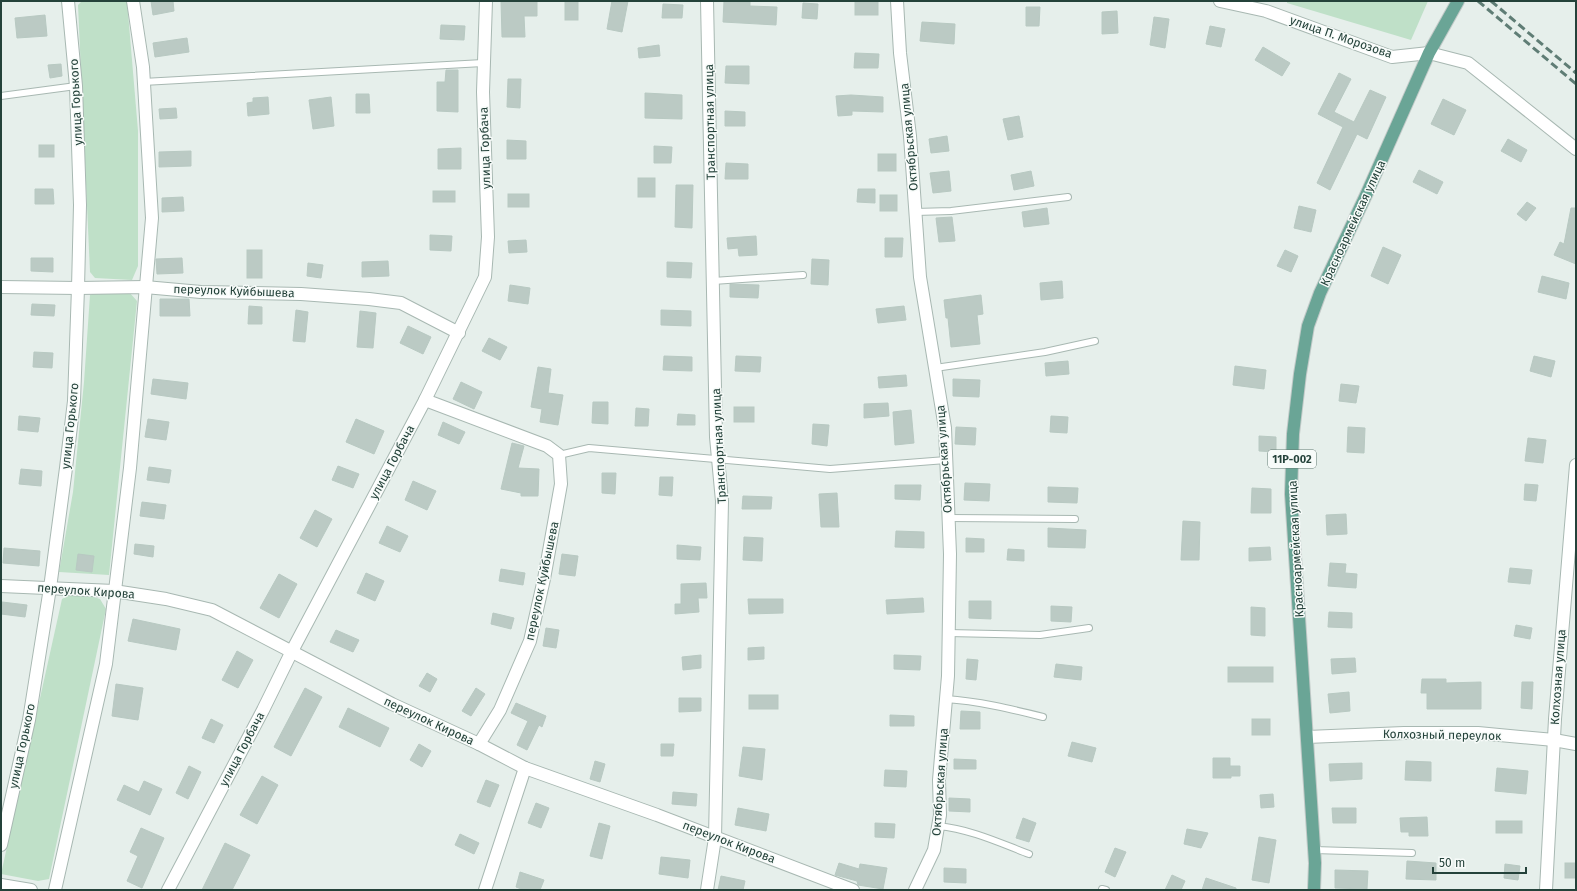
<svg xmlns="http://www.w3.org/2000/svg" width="1577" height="891" viewBox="0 0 1577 891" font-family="'Fira Sans',sans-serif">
<rect width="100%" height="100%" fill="#e6efeb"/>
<g fill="#bfe0c8">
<polygon points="82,1 127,1 138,131 138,266 132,280 95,278 90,272 78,5"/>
<polygon points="1287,1 1428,1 1411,40 1287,3"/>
<polygon points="96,292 129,292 137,301 109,575 59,572 73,492 84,382 90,295"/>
<polygon points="72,594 87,595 100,599 106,609 49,879 38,881 1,874 62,599"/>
</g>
<g fill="#bbcac4" stroke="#b8c9c2">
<polygon points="151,1 173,1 174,11 153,15"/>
<polygon points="501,1 537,1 537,16 524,16 525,37 502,37"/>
<rect x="565" y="1" width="13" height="19"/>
<polygon points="612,1 628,1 622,32 607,29"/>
<polygon points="724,1 750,2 750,6 777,7 776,25 723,22"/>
<rect x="855" y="1" width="23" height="14"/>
<polygon points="803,3 818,4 817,19 802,18"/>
<polygon points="663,4 683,5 682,18 662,18"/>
<polygon points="1026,7 1040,7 1039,26 1026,26"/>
<polygon points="1117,11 1118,33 1102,34 1102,12"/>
<polygon points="45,15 47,36 17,38 15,18"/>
<polygon points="1154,17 1169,19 1165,48 1150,45"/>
<polygon points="922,22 955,24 954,44 920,41"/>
<polygon points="441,25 465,26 464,40 440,39"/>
<polygon points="1210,26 1225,29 1221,47 1206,44"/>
<polygon points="187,38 189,52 155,57 153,43"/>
<polygon points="659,45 660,56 639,58 638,48"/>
<polygon points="1263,47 1290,63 1282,76 1255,60"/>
<polygon points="855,53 879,54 878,68 854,68"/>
<polygon points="61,64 62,76 50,78 48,65"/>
<polygon points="726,66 749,66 749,84 725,83"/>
<polygon points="446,70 458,70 458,112 437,111 437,82 445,82"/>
<polygon points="1339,73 1351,79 1334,112 1354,122 1370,90 1386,97 1367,139 1357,134 1330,190 1317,183 1343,127 1318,114"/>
<polygon points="508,79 521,79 520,108 507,107"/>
<polygon points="645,93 682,95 682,119 645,118"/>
<polygon points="356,94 369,94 370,113 356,113"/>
<polygon points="851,95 883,97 883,112 852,111 852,115 838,116 836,96"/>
<polygon points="268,97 269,114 248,116 247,103 253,102 253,98"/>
<polygon points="331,97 334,126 313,129 309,100"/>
<polygon points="1443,99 1466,110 1454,135 1431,124"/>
<polygon points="176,108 177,118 160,119 159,109"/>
<polygon points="725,111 745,112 745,126 725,126"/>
<polygon points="1019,116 1023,137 1008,140 1003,119"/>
<polygon points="947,136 949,151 931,153 929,139"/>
<polygon points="1508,139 1527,150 1521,162 1501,151"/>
<polygon points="507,140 526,141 526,159 507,159"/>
<rect x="39" y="145" width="15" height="12"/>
<polygon points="654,146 672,147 671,163 654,163"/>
<polygon points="461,148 461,169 438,169 438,149"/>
<polygon points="191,151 191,166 159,167 159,152"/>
<rect x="878" y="154" width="18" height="17"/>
<polygon points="726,163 748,164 748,179 725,179"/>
<polygon points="1419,170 1443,182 1437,194 1413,182"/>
<polygon points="949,171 951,191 933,193 930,173"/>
<polygon points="1031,171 1034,186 1014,190 1011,175"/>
<rect x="638" y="178" width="17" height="19"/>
<polygon points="676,185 693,185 692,228 675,227"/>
<polygon points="35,189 53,189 54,204 35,204"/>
<polygon points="858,189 875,189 875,203 857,202"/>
<rect x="433" y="191" width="22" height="11"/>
<rect x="508" y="194" width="21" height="13"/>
<rect x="880" y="195" width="17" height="16"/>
<polygon points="183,197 184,211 162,212 162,198"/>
<polygon points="1527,202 1536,208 1526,221 1517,214"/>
<polygon points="1299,206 1316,210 1311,232 1294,228"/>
<polygon points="1047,208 1049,224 1024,227 1022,212"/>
<polygon points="1571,208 1576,208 1576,264 1554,255 1560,242 1564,244"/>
<polygon points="952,217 955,241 939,242 936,218"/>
<polygon points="430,235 452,236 451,251 430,250"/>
<polygon points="756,236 757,255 739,256 738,248 728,249 727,238"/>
<polygon points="885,238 903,238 902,257 885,257"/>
<polygon points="526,240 527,252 509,253 508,241"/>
<polygon points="1383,247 1401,255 1388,284 1371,276"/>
<rect x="247" y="250" width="15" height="28"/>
<polygon points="1285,250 1298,256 1291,272 1277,266"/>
<polygon points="31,258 53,258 53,272 31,271"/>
<polygon points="182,258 183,273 157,274 156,259"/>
<polygon points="812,259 829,260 828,285 811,284"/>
<polygon points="388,261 389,276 362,277 362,262"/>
<polygon points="667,262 692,263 691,278 667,277"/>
<polygon points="308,263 323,265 321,278 307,276"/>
<polygon points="1542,276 1569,283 1566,299 1538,292"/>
<polygon points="1062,281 1063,298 1041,300 1040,283"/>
<polygon points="730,284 759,285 758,298 730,297"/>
<polygon points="510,285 530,288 528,304 508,301"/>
<polygon points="981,295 983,314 977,315 980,344 951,347 948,318 946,318 944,300"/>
<polygon points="160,299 189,299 190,316 160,316"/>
<polygon points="32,304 55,305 54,316 31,315"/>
<polygon points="249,306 262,307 262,324 248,324"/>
<polygon points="904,306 906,320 878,323 876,309"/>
<polygon points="296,310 308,312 305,342 293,341"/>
<polygon points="661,310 691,311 691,326 661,325"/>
<polygon points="360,311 376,313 373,348 357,347"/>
<polygon points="408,326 431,337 423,354 400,343"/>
<polygon points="489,338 507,347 500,360 482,351"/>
<polygon points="34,352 53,353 52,368 33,367"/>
<polygon points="664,356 692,357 692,371 663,370"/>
<polygon points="736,356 761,357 760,372 735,371"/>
<polygon points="1534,356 1555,361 1551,377 1530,371"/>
<polygon points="1068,361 1069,374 1046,376 1045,363"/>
<polygon points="1235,366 1266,370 1264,389 1233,385"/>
<polygon points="538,367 551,369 548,393 563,395 558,425 540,422 542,409 531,407"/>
<polygon points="906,375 907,386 879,388 878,377"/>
<polygon points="153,379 188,383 186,399 151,394"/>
<polygon points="953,379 980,380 979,397 953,396"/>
<polygon points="461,382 482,392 474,409 453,399"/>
<polygon points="1341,384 1359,386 1356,403 1339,401"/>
<polygon points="593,402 608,402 608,424 592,423"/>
<polygon points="888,403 889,416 864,418 864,404"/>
<rect x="734" y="407" width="20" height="15"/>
<polygon points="636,408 649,409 648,426 635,426"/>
<polygon points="911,410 914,443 895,445 893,412"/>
<polygon points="678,414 695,415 695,425 677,425"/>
<polygon points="19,416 40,418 38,432 18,430"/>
<polygon points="1051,416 1068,417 1067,433 1050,432"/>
<polygon points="148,419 169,422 166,440 145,437"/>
<polygon points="356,419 384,431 374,454 346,442"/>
<polygon points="443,422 465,432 459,444 438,435"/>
<polygon points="813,424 829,425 827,446 812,444"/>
<polygon points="956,427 976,428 975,445 955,444"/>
<polygon points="1348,427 1365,428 1364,453 1347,452"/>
<polygon points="1259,436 1276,437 1276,452 1259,451"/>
<polygon points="1528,438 1546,440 1543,463 1525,461"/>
<polygon points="512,443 524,446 518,468 539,469 538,496 521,496 521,493 501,489"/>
<polygon points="338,466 359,474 353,488 332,480"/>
<polygon points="149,467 171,470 169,483 147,480"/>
<polygon points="21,469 42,471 41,486 19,484"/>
<polygon points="602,473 616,473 615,494 602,493"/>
<polygon points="660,477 673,477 672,496 659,495"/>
<polygon points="413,481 436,491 427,510 405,500"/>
<polygon points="965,483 990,484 989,501 964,500"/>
<polygon points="1525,484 1538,485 1536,501 1524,500"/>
<polygon points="895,485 921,485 920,500 895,499"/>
<polygon points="1048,487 1078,488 1077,503 1048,502"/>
<polygon points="1252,488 1271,489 1271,513 1251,513"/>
<polygon points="837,493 839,527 821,527 819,494"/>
<polygon points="743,496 772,497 771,509 742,509"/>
<polygon points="142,502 166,505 164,519 140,516"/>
<polygon points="315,510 332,519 317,547 300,538"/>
<polygon points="1346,514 1347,534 1327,535 1326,515"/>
<polygon points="1183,521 1200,522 1199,560 1181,560"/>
<polygon points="387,526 408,536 400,552 379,543"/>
<polygon points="1048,528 1086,530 1085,548 1048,547"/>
<polygon points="896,531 924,532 924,548 895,547"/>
<polygon points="744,537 763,538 762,561 743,560"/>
<polygon points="966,538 984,539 984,552 966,552"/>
<polygon points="135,544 154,546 153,557 134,554"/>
<polygon points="677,545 701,547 700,560 677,559"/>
<polygon points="1270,547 1271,560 1249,561 1249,548"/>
<polygon points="4,548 40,551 39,566 3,563"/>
<polygon points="1008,549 1024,550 1024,561 1007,560"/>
<polygon points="78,554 94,556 92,572 76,570"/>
<polygon points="562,554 578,556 575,576 559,574"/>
<polygon points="1330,563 1346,564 1345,573 1357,574 1356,588 1328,586"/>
<polygon points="1510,568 1532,570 1530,584 1508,582"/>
<polygon points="501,569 525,573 523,585 499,581"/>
<polygon points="366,573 384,581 375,601 357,593"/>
<polygon points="279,574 297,584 279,618 260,608"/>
<polygon points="706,583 707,598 698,598 699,612 675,614 675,604 681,604 681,584"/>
<polygon points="923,598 924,612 887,614 886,600"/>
<polygon points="748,599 783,599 783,613 749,614"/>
<polygon points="969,601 991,601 991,619 969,618"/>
<polygon points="2,602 27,605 25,617 1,614"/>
<polygon points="1051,606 1072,607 1071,622 1051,621"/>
<polygon points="1251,607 1265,608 1265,636 1251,635"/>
<polygon points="1329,612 1352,613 1352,628 1328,627"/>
<polygon points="493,613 514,618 511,629 491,624"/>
<polygon points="133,619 180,629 176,650 128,641"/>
<polygon points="1516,625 1532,628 1530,639 1514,636"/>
<polygon points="546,628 559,630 556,648 543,646"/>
<polygon points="336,630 359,640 353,652 330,642"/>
<polygon points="764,647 764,659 748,660 748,648"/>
<polygon points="237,651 253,660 238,688 222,680"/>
<polygon points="701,655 701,668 683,670 682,657"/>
<polygon points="894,655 921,656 920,670 894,669"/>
<polygon points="1355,658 1356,672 1332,674 1331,659"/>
<polygon points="967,659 978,660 976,680 966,679"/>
<polygon points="1056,664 1082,667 1081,680 1054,677"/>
<rect x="1228" y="667" width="45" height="15"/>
<polygon points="427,673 437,679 430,692 419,686"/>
<polygon points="1422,679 1446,679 1446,683 1481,682 1481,709 1427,709 1427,693 1421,693"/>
<polygon points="1522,682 1533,682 1532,709 1521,708"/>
<polygon points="116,684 143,688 138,720 112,716"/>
<polygon points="305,688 322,697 291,756 274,747"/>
<polygon points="476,688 485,694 471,716 462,711"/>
<polygon points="1349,692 1350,711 1330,713 1328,694"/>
<rect x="749" y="695" width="29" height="14"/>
<polygon points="679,698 701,698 701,711 679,712"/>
<polygon points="516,703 546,716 542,727 539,725 527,750 517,745 528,721 511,713"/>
<polygon points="348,708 389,728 380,747 339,727"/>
<polygon points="961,711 980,712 980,729 960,729"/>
<polygon points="890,715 914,716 914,726 890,726"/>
<polygon points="211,719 223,725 214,743 202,738"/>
<rect x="1252" y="719" width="18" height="16"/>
<polygon points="1072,742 1096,748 1092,762 1068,756"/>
<polygon points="419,744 431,751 422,767 410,760"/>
<polygon points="661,744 674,744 673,756 661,756"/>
<polygon points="743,747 765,749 762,780 739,776"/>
<polygon points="1213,758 1230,758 1230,766 1240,766 1240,776 1231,776 1231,778 1213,778"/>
<polygon points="954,759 976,760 976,769 954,769"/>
<polygon points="595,761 605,764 600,782 590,779"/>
<polygon points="1406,761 1431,762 1431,781 1405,780"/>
<polygon points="1362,763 1362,779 1330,781 1329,764"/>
<polygon points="189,766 201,772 188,799 176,793"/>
<polygon points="1497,768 1528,771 1526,794 1495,791"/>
<polygon points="885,770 907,771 906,787 884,786"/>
<polygon points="262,776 278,785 257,824 240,815"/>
<polygon points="486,780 499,785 490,807 477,802"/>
<polygon points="144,781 162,789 150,815 117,800 124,785 139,792"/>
<polygon points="673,792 697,794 696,806 672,804"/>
<polygon points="1273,794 1274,807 1261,808 1260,795"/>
<polygon points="949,798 970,799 970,812 949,811"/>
<polygon points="536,803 549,808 541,828 528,823"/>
<polygon points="738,808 769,814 766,831 735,825"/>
<polygon points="1332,808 1356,808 1356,823 1333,823"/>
<polygon points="1427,817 1428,836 1409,836 1409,832 1401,832 1400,818"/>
<polygon points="1023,818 1036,823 1029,842 1016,838"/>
<rect x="1496" y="821" width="26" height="12"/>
<polygon points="599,823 610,826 602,859 590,856"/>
<polygon points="875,823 895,824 894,838 875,837"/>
<polygon points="141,828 164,838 142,888 127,881 138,856 130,852"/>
<polygon points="1187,829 1208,833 1201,848 1184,844"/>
<polygon points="460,834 479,843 474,854 455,845"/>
<polygon points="1259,837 1276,840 1269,883 1252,880"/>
<polygon points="225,843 250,855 232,890 202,890"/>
<polygon points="1115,848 1126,852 1115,877 1105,872"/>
<polygon points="661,857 690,860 688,878 659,874"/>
<polygon points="1407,861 1436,863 1436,880 1406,879"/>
<polygon points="839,863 859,869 860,864 887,868 883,889 858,885 857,881 835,875"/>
<rect x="1565" y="863" width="11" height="15"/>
<polygon points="1505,864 1520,866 1518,880 1504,878"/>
<polygon points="944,868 966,869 966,883 944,882"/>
<polygon points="1335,870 1368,871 1367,889 1335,888"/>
<polygon points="520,872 544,880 540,890 524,890 516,887"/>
<polygon points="1172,875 1185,881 1181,890 1165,890"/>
<polygon points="721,876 745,881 743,890 718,890"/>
<polygon points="1206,878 1236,888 1236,890 1202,890"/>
</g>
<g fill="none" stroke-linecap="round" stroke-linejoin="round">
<defs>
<g id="lane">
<polyline points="143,82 483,63"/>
<polyline points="1,96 76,86"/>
<polyline points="915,212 951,211 1068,197"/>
<polyline points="713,281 803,275"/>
<polyline points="935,368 1045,352 1095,341"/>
<polyline points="559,455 589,448 830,469 946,460"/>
<polyline points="949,518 1075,519"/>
<polyline points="948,633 1040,635 1089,628"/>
<path d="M946,699C978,701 1011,709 1043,717"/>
<path d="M938,826C970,829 1000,843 1029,854"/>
<polyline points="1314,850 1412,853"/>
<polyline points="1102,889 1106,890"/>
</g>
<g id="street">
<polyline points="707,1 716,437 722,501 715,838 707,890"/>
<polyline points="897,1 900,53 910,136 920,277 945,428 950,554 948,676 939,780 940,815 934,850 915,890"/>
<polyline points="1220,1 1266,11 1392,57 1429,53 1468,63 1576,149"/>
<polyline points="1,287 78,288 145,287 201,292 301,294 369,299 401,303 459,333"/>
<polyline points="425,400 547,446 559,455 561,484 544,579 530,641 500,710 479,744"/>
<polyline points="1,586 114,591 166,599 212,610 392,704 479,744 525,768 657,815 853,890"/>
<polyline points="1307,737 1404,733 1478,733 1554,740 1576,744"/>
<polyline points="1,845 29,720 50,588 66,468 74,401 78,288 80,205 76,86 68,1"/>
<polyline points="1,885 31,890"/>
<polyline points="55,890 106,664 130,468 152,218 143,67 133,1"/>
<polyline points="168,890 263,710 292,651 425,400 485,277 488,237 483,92 486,1"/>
<polyline points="485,890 525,768"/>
<polyline points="1546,890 1555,719 1576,465"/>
</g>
<polyline id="primary" points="1314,890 1315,863 1291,494 1293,434 1300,374 1308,326 1320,293 1367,193 1429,53 1458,1"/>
</defs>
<use href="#lane" stroke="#a8b8b2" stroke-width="8"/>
<use href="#street" stroke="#a8b8b2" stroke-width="14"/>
<use href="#primary" stroke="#c2cac8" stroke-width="14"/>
<use href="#lane" stroke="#fff" stroke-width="6"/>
<use href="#street" stroke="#fff" stroke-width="12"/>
<use href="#primary" stroke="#6aa596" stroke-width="12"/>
<g stroke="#5f7d75" stroke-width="3" stroke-dasharray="8 4" stroke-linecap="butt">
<polyline points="1478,1 1576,84"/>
<polyline points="1491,1 1576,73"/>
</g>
</g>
<g text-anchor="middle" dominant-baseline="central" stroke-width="3" stroke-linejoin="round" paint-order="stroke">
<rect fill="#f7fbf9" stroke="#637a73" stroke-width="1" x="1268" y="450" width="48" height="18" rx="3"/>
<g font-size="11" font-weight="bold" fill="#24423a">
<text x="1292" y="459">11Р-002</text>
</g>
<g font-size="12" fill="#24423a" stroke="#f7fbf9">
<text transform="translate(1341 37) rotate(19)">улица П. Морозова</text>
<text transform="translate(76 102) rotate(-93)">улица Горького</text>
<text transform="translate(710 122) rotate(-91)">Транспортная улица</text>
<text transform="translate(909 137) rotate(-95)">Октябрьская улица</text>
<text transform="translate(485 148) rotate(-92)">улица Горбача</text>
<text transform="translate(1353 223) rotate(-65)">Красноармейская улица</text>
<text transform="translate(234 291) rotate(2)">переулок Куйбышева</text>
<text transform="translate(70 426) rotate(-84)">улица Горького</text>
<text transform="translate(719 446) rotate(-93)">Транспортная улица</text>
<text transform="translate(944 459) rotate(-94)">Октябрьская улица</text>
<text transform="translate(392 462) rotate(-62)">улица Горбача</text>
<text transform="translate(1296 549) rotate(-93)">Красноармейская улица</text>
<text transform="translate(542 581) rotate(-78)">переулок Куйбышева</text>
<text transform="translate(86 591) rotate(4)">переулок Кирова</text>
<text transform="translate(1558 677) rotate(-86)">Колхозная улица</text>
<text transform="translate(429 721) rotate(25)">переулок Кирова</text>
<text transform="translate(1442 735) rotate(1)">Колхозный переулок</text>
<text transform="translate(22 746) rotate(-78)">улица Горького</text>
<text transform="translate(242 749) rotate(-62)">улица Горбача</text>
<text transform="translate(940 782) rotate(-86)">Октябрьская улица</text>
<text transform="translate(729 842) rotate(21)">переулок Кирова</text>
</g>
</g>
<rect width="1577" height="891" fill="none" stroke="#24423a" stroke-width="4"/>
<path d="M1433 867v6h93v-6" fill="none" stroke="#24423a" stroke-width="2"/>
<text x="1439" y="867" font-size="12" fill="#24423a" stroke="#f7fbf9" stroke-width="3" paint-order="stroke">50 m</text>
</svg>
